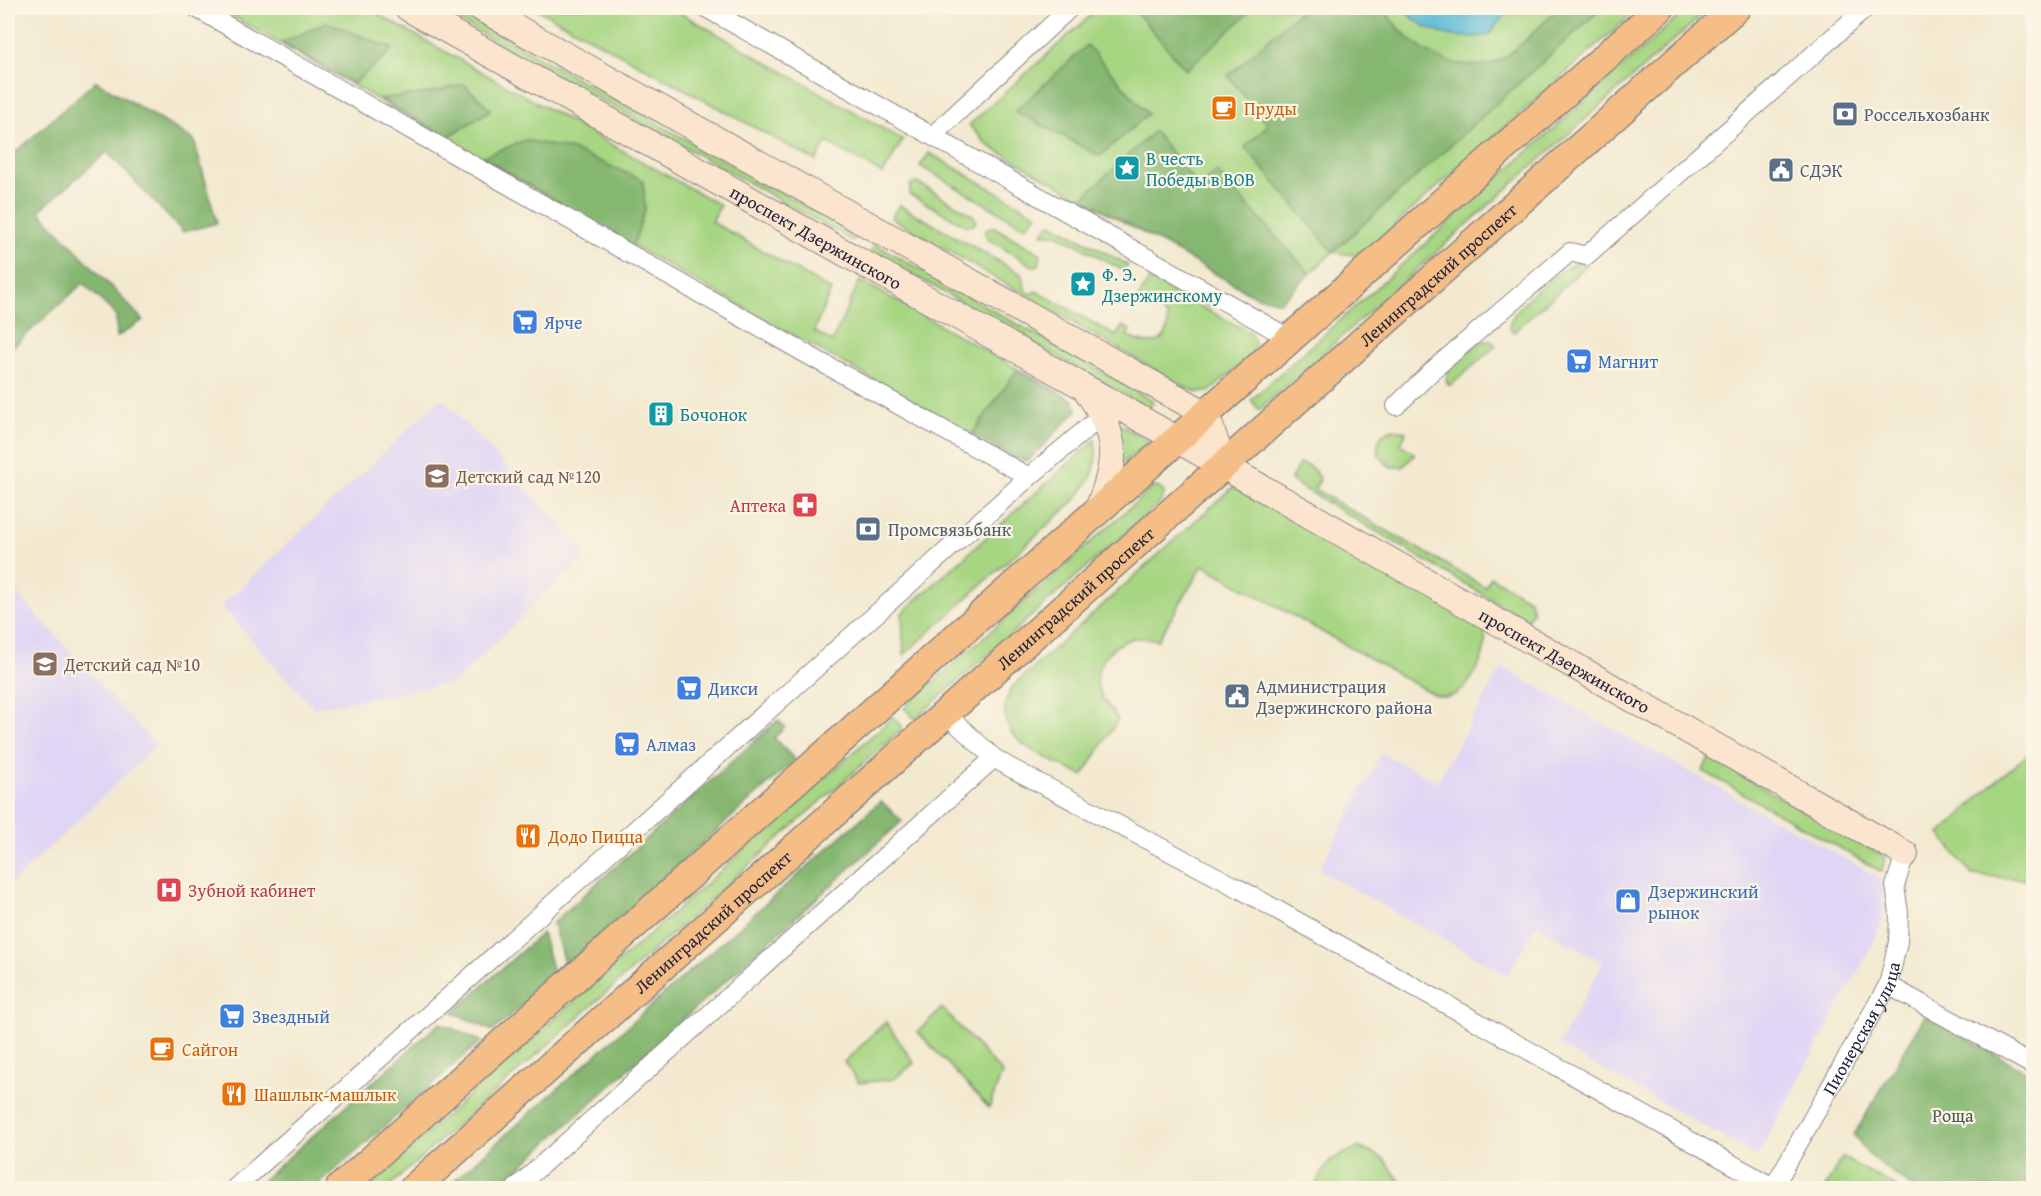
<svg xmlns="http://www.w3.org/2000/svg" width="2041" height="1196" viewBox="0 0 2041 1196" font-family="'Gentium Book Plus',serif">
<rect width="100%" height="100%" fill="#fcf5e5"/>
<filter id="ink" filterUnits="userSpaceOnUse"><feTurbulence type="fractalNoise" baseFrequency=".0167" numOctaves="2"/><feDisplacementMap in="SourceGraphic" scale="12" xChannelSelector="R" yChannelSelector="G"/><feConvolveMatrix kernelMatrix="1 2 1 2 8 2 1 2 1" color-interpolation-filters="sRGB"/></filter>
<filter id="wash" filterUnits="userSpaceOnUse"><feTurbulence type="fractalNoise" baseFrequency=".008" numOctaves="4" result="noise"/><feDisplacementMap in="SourceGraphic" scale="24" xChannelSelector="R" yChannelSelector="G"/><feGaussianBlur stdDeviation="1.35" result="paint"/><feColorMatrix in="noise" values="0 0 0 0 0 0 0 0 0 0 0 0 0 0 0 0 0 1.4 0 .05"/><feComposite in="paint" operator="in"/></filter>
<g filter="url(#wash)">
<rect width="100%" height="100%" fill="#f3e9d0"/>
<g fill="#dfd5f5">
<polygon points="442,398 587,554 454,683 313,708 221,606"/>
<polygon points="8,583 156,746 8,887"/>
<polygon points="1502,667 1883,880 1881,921 1876,938 1757,1156 1558,1045 1603,962 1536,925 1508,975 1319,870 1381,753 1437,782"/>
</g>
<g fill="#a7d683" stroke="#647c5f" stroke-width="1.5">
<polygon points="218,8 367,8 720,205 712,222 831,290 814,331 832,342 860,280 1073,400 1077,410 1028,461 1014,458 633,246"/>
<polygon points="436,8 451,8 857,235 853,241"/>
<polygon points="535,8 672,8 903,140 883,174 827,142 816,161"/>
<polygon points="1099,8 1639,8 1360,256 1333,252 1280,302 1255,296 987,145 969,125"/>
<polygon points="1688,8 1710,8 1259,410 1251,400"/>
<polygon points="929,153 1037,215 1025,227 920,166"/>
<polygon points="918,183 973,215 976,221 973,225 967,226 909,194 911,184"/>
<path d="M899,205L1021,274L1026,291L1031,294L1037,291L1116,336L1123,326L1130,330L1127,336C1148,348 1172,346 1167,316L1148,300L1144,305L1137,300L1149,279L1251,333L1255,344L1252,354L1209,392H1197L1186,388L891,218Z"/>
<polygon points="1051,223 1128,265 1123,270 1057,234 1042,234"/>
<polygon points="994,227 1041,254 1039,265 1033,266 988,239 985,233 988,228"/>
<polygon points="875,244 1152,400 1153,404 1148,408 871,251"/>
<path d="M1579,262L1588,264L1514,332L1509,328C1511,307 1559,269 1579,262Z"/>
<path d="M1481,341H1492L1496,346L1451,385H1448C1439,369 1470,350 1481,341Z"/>
<polygon points="1117,423 1149,441 1118,467"/>
<path d="M1393,429L1406,432L1401,444L1415,454L1403,467H1390L1378,454C1376,442 1381,433 1393,429Z"/>
<path d="M1095,440C1099,469 1092,479 1074,501L904,655L902,613Z"/>
<path d="M1299,464C1310,463 1315,471 1320,480L1314,489L1485,587L1491,577L1529,599L1533,611L1528,619L1521,617L1296,484L1291,479Z"/>
<polygon points="1153,487 1159,488 1164,492 1163,500 915,719 904,708"/>
<path d="M1233,487L1474,619C1479,623 1483,627 1485,634C1488,653 1470,691 1451,696C1445,698 1439,696 1433,694L1203,565L1158,640C1151,639 1142,637 1134,638C1113,643 1093,664 1098,687C1101,699 1111,709 1118,719L1083,776C1047,757 981,738 1013,686Z"/>
<polygon points="893,717 903,728 387,1188 365,1188"/>
<polygon points="2032,751 2033,880 1972,875 1940,834 1998,779"/>
<polygon points="1709,757 1885,857 1882,872 1703,771"/>
<polygon points="942,1008 1002,1073 989,1108 918,1032"/>
<polygon points="886,1022 914,1063 894,1079 859,1083 844,1062"/>
<polygon points="1359,1147 1384,1159 1405,1188 1313,1188 1330,1160"/>
<polygon points="1842,1157 1898,1188 1825,1188"/>
</g>
<g fill="#85b771" stroke="#546c56" stroke-width="1.5">
<polygon points="1133,8 1254,8 1186,70"/>
<path d="M1303,8H1382C1405,38 1430,63 1470,65C1482,66 1496,64 1505,57C1525,43 1542,24 1559,8H1602L1333,252L1245,147L1268,125L1228,76Z"/>
<polygon points="327,22 393,49 353,84 281,43"/>
<polygon points="1087,45 1148,114 1100,156 1015,111"/>
<polygon points="96,81 194,140 217,223 183,232 107,152 39,211 143,320 117,337 116,315 83,283 8,351 8,159"/>
<polygon points="464,84 491,110 448,137 379,99 429,93"/>
<polygon points="1154,131 1198,186 1217,172 1310,274 1280,302 1255,296 1082,198"/>
<polygon points="525,140 573,150 643,180 645,209 633,246 482,157"/>
<polygon points="1017,370 1073,400 1077,410 1028,461 1014,458 972,434"/>
<polygon points="778,720 785,727 774,738 795,760 565,967 553,923"/>
<polygon points="881,801 902,821 497,1188 446,1188"/>
<polygon points="542,933 554,976 493,1031 453,1012"/>
<polygon points="1925,1016 2033,1075 2033,1188 1914,1188 1870,1156 1854,1135"/>
<polygon points="440,1023 481,1041 315,1188 254,1188"/>
</g>
<path fill="#54bad3" stroke="#3b6e87" stroke-width="1.5" d="M1402,8H1505V14L1489,35C1455,41 1426,34 1402,8Z"/>
</g>
<g filter="url(#ink)">
<g fill="none" stroke-linecap="round" stroke-linejoin="round">
<defs>
<g id="street">
<polyline points="196,8 808,355 1029,477"/>
<polyline points="706,8 1289,338"/>
<polyline points="932,136 1070,8"/>
<polyline points="1396,406 1433,370 1570,252 1586,256 1866,8"/>
<polyline points="946,714 994,758 1011,768 1238,888 1773,1187"/>
<polyline points="1888,985 2034,1066"/>
<polyline points="235,1188 1029,477 1104,414"/>
<polyline points="516,1188 994,758"/>
<path id="s1" d="M1773,1188L1888,985L1898,942L1899,913L1895,886L1905,854"/>
</g>
<g id="secondary">
<path id="s2" d="M408,8L1148,423L1905,854"/>
<polyline points="481,8 1206,414 1224,467"/>
<path d="M1087,391C1119,436 1118,462 1097,511"/>
</g>
<g id="primary">
<polyline points="340,1188 1660,8"/>
<path id="s3" d="M414,1188L1736,8"/>
</g>
</defs>
<use href="#street" stroke="#8a8686" stroke-width="20"/>
<use href="#secondary" stroke="#8a8686" stroke-width="28"/>
<use href="#primary" stroke="#8a8686" stroke-width="31"/>
<use href="#street" stroke="#fff" stroke-width="18"/>
<use href="#secondary" stroke="#fbe5cf" stroke-width="26"/>
<use href="#primary" stroke="#f5be86" stroke-width="28"/>
</g>
</g>
<defs>
<symbol id="cafe-square" viewBox="-11 -11 22 22"><rect x="-9" y="-9" width="18" height="18" rx="4" fill="#e8710a" stroke="#fcf5e5"/><path d="M-5.5-4.5H6V0H3Q3 3.5 0 3.5H-2.5Q-5.5 3.5-5.5 0ZM3-3.2v2h1.7v-2ZM-6 4.5H4V6H-6Z" fill="#fff"/></symbol>
<symbol id="bank-square" viewBox="-11 -11 22 22"><rect x="-9" y="-9" width="18" height="18" rx="4" fill="#5c6f8a" stroke="#fcf5e5"/><path d="M-6-4H6V4H-6ZM0-2.3a2.3 2.3 0 1 0 0 4.6a2.3 2.3 0 1 0 0-4.6Z" fill="#fff"/></symbol>
<symbol id="sight-square" viewBox="-11 -11 22 22"><rect x="-9" y="-9" width="18" height="18" rx="4" fill="#0f9aa8" stroke="#fcf5e5"/><path d="M0-6L1.8-2.2L6-1.7L2.9 1.2L3.7 5.4L0 3.3L-3.7 5.4L-2.9 1.2L-6-1.7L-1.8-2.2Z" fill="#fff"/></symbol>
<symbol id="civic-square" viewBox="-11 -11 22 22"><rect x="-9" y="-9" width="18" height="18" rx="4" fill="#5c6f8a" stroke="#fcf5e5"/><path d="M-.6-6.5H3V-4.5H.6V-3L4-1V1h2V6H-6V1h2V-1L-.6-3ZM-1.2 2.5V6h2.4V2.5Z" fill="#fff"/></symbol>
<symbol id="supermarket-square" viewBox="-11 -11 22 22"><rect x="-9" y="-9" width="18" height="18" rx="4" fill="#3f7fe0" stroke="#fcf5e5"/><path d="M-6-5.5h2.5l.6 2H6L4.5 2H-2.5L-4.4-4H-6ZM-1.5 3.2a1.3 1.3 0 1 0 .1 0ZM3 3.2a1.3 1.3 0 1 0 .1 0Z" fill="#fff"/></symbol>
<symbol id="building-square" viewBox="-11 -11 22 22"><rect x="-9" y="-9" width="18" height="18" rx="4" fill="#0f9aa8" stroke="#fcf5e5"/><path d="M-4-6H4V6H1V3H-1V6H-4ZM-2.5-4.3h1.7v1.8h-1.7ZM.8-4.3h1.7v1.8H.8ZM-2.5-1h1.7V.8h-1.7ZM.8-1h1.7V.8H.8Z" fill="#fff"/></symbol>
<symbol id="school-square" viewBox="-11 -11 22 22"><rect x="-9" y="-9" width="18" height="18" rx="4" fill="#8d6e63" stroke="#fcf5e5"/><path d="M0-5L7-2L0 1L-7-2ZM-4 1L0 2.5L4 1V4Q0 6-4 4Z" fill="#fff"/></symbol>
<symbol id="pharmacy-square" viewBox="-11 -11 22 22"><rect x="-9" y="-9" width="18" height="18" rx="4" fill="#e0444e" stroke="#fcf5e5"/><path d="M-2-6h4v4h4v4h-4v4h-4v-4h-4v-4h4Z" fill="#fff"/></symbol>
<symbol id="restaurant-square" viewBox="-11 -11 22 22"><rect x="-9" y="-9" width="18" height="18" rx="4" fill="#e8710a" stroke="#fcf5e5"/><path d="M-5-6h1v4h1v-4h1v4h1v-4h1v5L-1.5 .5V6h-2V.5L-5-1ZM5-6V6H3V1.5H1.5Q1.5-4 5-6Z" fill="#fff"/></symbol>
<symbol id="hospital-square" viewBox="-11 -11 22 22"><rect x="-9" y="-9" width="18" height="18" rx="4" fill="#e0444e" stroke="#fcf5e5"/><path d="M-5-5h3v3.5h4V-5h3V5h-3V1.5h-4V5h-3Z" fill="#fff"/></symbol>
<symbol id="shop-square" viewBox="-11 -11 22 22"><rect x="-9" y="-9" width="18" height="18" rx="4" fill="#3f7fe0" stroke="#fcf5e5"/><path d="M-5-2.5h2.3a2.7 3.5 0 0 1 5.4 0H5L5.5 6h-11ZM-1.5-2.5h3a1.5 2.3 0 0 0-3 0Z" fill="#fff"/></symbol>
</defs>
<g fill-rule="evenodd">
<use href="#cafe-square" x="1209" y="93" width="30" height="30"/>
<use href="#bank-square" x="1830" y="99" width="30" height="30"/>
<use href="#sight-square" x="1112" y="153" width="30" height="30"/>
<use href="#civic-square" x="1766" y="155" width="30" height="30"/>
<use href="#sight-square" x="1068" y="269" width="30" height="30"/>
<use href="#supermarket-square" x="510" y="307" width="30" height="30"/>
<use href="#supermarket-square" x="1564" y="346" width="30" height="30"/>
<use href="#building-square" x="646" y="399" width="30" height="30"/>
<use href="#school-square" x="422" y="461" width="30" height="30"/>
<use href="#pharmacy-square" x="790" y="490" width="30" height="30"/>
<use href="#bank-square" x="853" y="514" width="30" height="30"/>
<use href="#school-square" x="30" y="649" width="30" height="30"/>
<use href="#supermarket-square" x="674" y="673" width="30" height="30"/>
<use href="#civic-square" x="1222" y="681" width="30" height="30"/>
<use href="#supermarket-square" x="612" y="729" width="30" height="30"/>
<use href="#restaurant-square" x="513" y="821" width="30" height="30"/>
<use href="#hospital-square" x="154" y="875" width="30" height="30"/>
<use href="#shop-square" x="1613" y="886" width="30" height="30"/>
<use href="#supermarket-square" x="217" y="1001" width="30" height="30"/>
<use href="#cafe-square" x="147" y="1034" width="30" height="30"/>
<use href="#restaurant-square" x="219" y="1079" width="30" height="30"/>
</g>
<g text-anchor="middle" dominant-baseline="central" stroke-width="4.5" stroke-linejoin="round" paint-order="stroke">
<g font-size="18" fill="#c56008" stroke="#fcf5e5" text-anchor="start">
<text x="1244" y="108">Пруды</text>
<text x="548" y="836">Додо Пицца</text>
<text x="182" y="1049">Сайгон</text>
<text x="254" y="1094">Шашлык-машлык</text>
</g>
<g font-size="18" fill="#4e5e75" stroke="#fcf5e5" text-anchor="start">
<text x="1864" y="114">Россельхозбанк</text>
<text x="1800" y="170">СДЭК</text>
<text x="888" y="529">Промсвязьбанк</text>
<text x="1256" y="686">Администрация<tspan x="1256" dy="21">Дзержинского района</tspan></text>
</g>
<g font-size="18" fill="#0d838f" stroke="#fcf5e5" text-anchor="start">
<text x="1146" y="158">В честь<tspan x="1146" dy="21">Победы в ВОВ</tspan></text>
<text x="1102" y="274">Ф. Э.<tspan x="1102" dy="21">Дзержинскому</tspan></text>
<text x="680" y="414">Бочонок</text>
</g>
<g font-size="18" fill="#22223b" stroke="#fcf5e5">
<text stroke="none"><textPath href="#s2" startOffset="468">проспект Дзержинского</textPath></text>
<text stroke="none"><textPath href="#s3" startOffset="1372">Ленинградский проспект</textPath></text>
<text stroke="none"><textPath href="#s3" startOffset="886">Ленинградский проспект</textPath></text>
<text stroke="none"><textPath href="#s2" startOffset="1328">проспект Дзержинского</textPath></text>
<text stroke="none"><textPath href="#s3" startOffset="400">Ленинградский проспект</textPath></text>
<text stroke="none"><textPath href="#s1" startOffset="183">Пионерская улица</textPath></text>
</g>
<g font-size="18" fill="#366cbe" stroke="#fcf5e5" text-anchor="start">
<text x="544" y="322">Ярче</text>
<text x="1598" y="361">Магнит</text>
<text x="708" y="688">Дикси</text>
<text x="646" y="744">Алмаз</text>
<text x="1648" y="891">Дзержинский<tspan x="1648" dy="21">рынок</tspan></text>
<text x="252" y="1016">Звездный</text>
</g>
<g font-size="18" fill="#785e54" stroke="#fcf5e5" text-anchor="start">
<text x="456" y="476">Детский сад №120</text>
<text x="64" y="664">Детский сад №10</text>
</g>
<g font-size="18" fill="#be3a42" stroke="#fcf5e5" text-anchor="end">
<text x="786" y="505">Аптека</text>
<text x="188" y="890" text-anchor="start">Зубной кабинет</text>
</g>
<g font-size="18" fill="#4a5851" stroke="#fcf5e5">
<text x="1953" y="1115">Роща</text>
</g>
</g>
<rect width="2041" height="1196" fill="none" stroke="#fcf5e5" stroke-width="30"/>
</svg>
